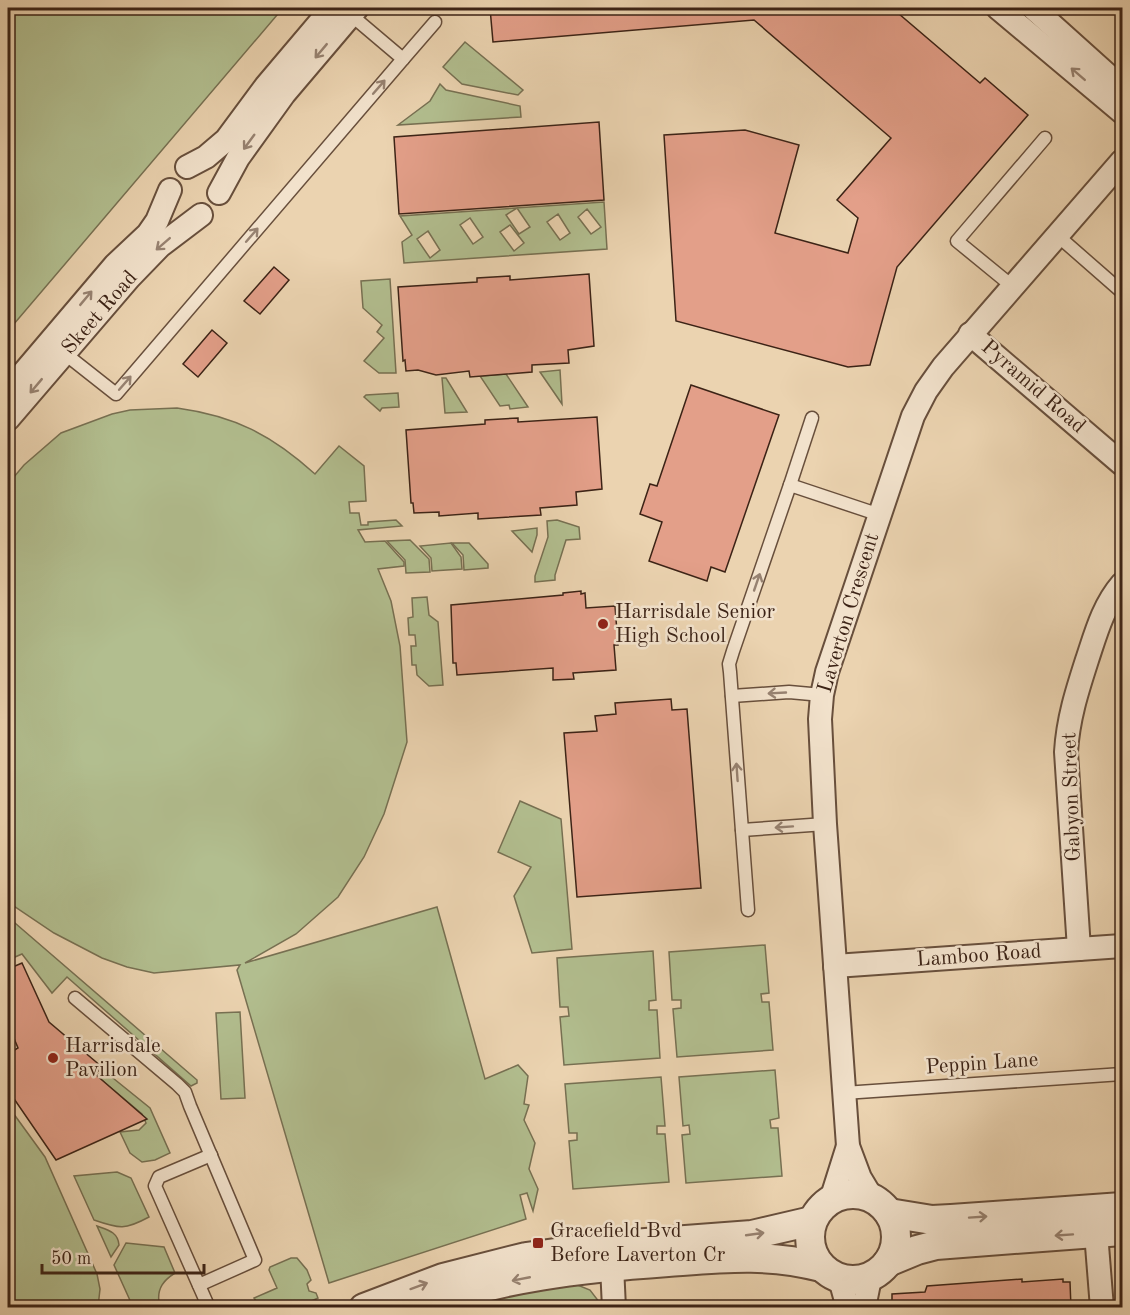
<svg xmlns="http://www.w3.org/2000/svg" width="1130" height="1315" viewBox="0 0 1130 1315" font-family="'Old Standard TT',serif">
<rect width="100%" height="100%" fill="#ebd3b0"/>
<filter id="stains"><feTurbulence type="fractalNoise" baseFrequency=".00333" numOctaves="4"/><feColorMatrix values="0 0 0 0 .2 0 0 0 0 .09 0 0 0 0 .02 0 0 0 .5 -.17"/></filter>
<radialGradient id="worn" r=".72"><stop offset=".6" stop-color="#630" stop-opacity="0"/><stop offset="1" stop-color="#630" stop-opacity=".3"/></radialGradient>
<g fill="#b2be8f" stroke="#777052" stroke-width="1.5" fill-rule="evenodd">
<polygon points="8,8 283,8 8,331"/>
<polygon points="465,42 523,90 518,95 462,84 443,67"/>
<polygon points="440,84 446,90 520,106 521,117 398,125 430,101"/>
<path d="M604,202L607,249L404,263L402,242L412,235L400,216ZM517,208L530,227L519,234L506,215ZM587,209L601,227L591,234L578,217ZM558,214L570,233L560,240L547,222ZM470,218L483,237L473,244L460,225ZM510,225L524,243L514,251L500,232ZM428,231L440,250L430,258L417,239Z"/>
<polygon points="390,279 396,373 379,373 364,361 384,338 377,332 382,325 363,308 361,281"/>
<polygon points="560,370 562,404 540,372"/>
<polygon points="506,374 528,407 510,409 509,405 500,406 480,376"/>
<polygon points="442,378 446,378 467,412 445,413"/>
<polygon points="398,393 399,407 382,408 380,411 364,397 366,395"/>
<path d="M177,408C235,416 272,435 315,474L339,446L364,466L366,501L349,502L350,513H359L361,525H368V522L396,520L402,526L358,530L365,542L385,541L404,562V566L378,569L391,601L400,646L407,742L384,814L364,857L338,897L296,934L245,963L437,907L485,1079L518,1065L528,1076L524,1104L529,1105L524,1120L535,1143L529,1169L538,1189L533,1211L527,1193L520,1195L526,1219L329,1283L237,970L240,965L154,973L127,967L102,958L54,933L8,902V484L24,465L61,433L112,414L130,410Z"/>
<polygon points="557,520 579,527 580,539 566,540 555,575 555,580 535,582 535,576 548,537 547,521"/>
<polygon points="537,528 537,535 532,552 512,531"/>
<polygon points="410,540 429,559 430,572 406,573 405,560 387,541"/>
<polygon points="451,543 461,557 462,569 432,571 431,558 420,546"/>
<polygon points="452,543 469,543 488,564 488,568 464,570 463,555"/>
<polygon points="427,597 429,615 438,622 443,685 429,686 417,675 416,665 412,665 411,646 416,646 415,635 409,635 408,618 413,617 412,598"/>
<polygon points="520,801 561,819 572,949 532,953 514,896 531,867 498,852"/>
<polygon points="8,917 197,1080 197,1083 191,1086 67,977 52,993 22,954 8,960"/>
<polygon points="765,945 769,993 761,994 762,1002 769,1002 773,1050 677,1057 673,1009 681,1008 681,1000 672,1000 669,952"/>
<polygon points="653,951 656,1000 649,1001 649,1010 657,1010 660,1058 564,1065 560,1017 569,1016 568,1007 560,1007 557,958"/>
<polygon points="240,1012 245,1098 221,1099 216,1013"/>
<polygon points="103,1070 150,1108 170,1153 155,1160 142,1162 130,1153 120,1132 139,1130 146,1123 142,1114 97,1076"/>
<polygon points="775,1070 779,1118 770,1120 771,1128 778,1128 782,1176 686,1183 682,1135 690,1134 689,1125 683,1126 679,1077"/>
<polygon points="661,1077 665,1126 657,1126 657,1134 665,1134 669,1182 573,1189 569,1141 577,1140 577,1133 569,1133 565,1084"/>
<polygon points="8,1106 45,1157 97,1274 100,1289 98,1307 8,1307"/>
<path d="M117,1172L131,1178L149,1217C125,1230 120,1229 94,1220L74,1176Z"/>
<path d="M97,1226C108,1230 118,1232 119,1245L111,1257Z"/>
<path d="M126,1243L164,1247L175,1273C164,1280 157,1288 159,1302L149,1307H133L114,1265Z"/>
<polygon points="291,1258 297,1258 307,1270 311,1280 307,1284 309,1291 316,1293 318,1298 299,1307 278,1307 282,1305 281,1303 276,1307 256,1307 258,1304 254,1298 277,1288 269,1270 270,1267"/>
<polygon points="575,1284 590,1290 603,1307 449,1308 464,1302"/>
</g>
<g fill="#e39f89" stroke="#3c2316" stroke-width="1.5">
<polygon points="490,8 892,8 980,83 985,78 1028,115 897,267 870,365 848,367 676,321 664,135 745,130 799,145 775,233 848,253 858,218 837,200 891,138 754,20 493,42"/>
<polygon points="599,122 604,200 399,214 394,137"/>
<polygon points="274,267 289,280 260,314 244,301"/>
<polygon points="589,274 594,346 568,350 569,363 532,365 532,372 470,377 469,371 436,375 418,370 406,371 405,360 403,361 398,287 477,282 477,278 510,276 510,280"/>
<polygon points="212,330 227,343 198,377 183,364"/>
<polygon points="691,385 779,415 725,572 711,567 707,581 649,561 662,522 640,514 650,484 657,486"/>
<polygon points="597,417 602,489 576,492 577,505 540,508 541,515 478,519 478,513 439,516 439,512 414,513 413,503 411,503 406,430 485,424 485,420 518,418 518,422"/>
<polygon points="581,591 581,594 585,593 586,608 615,606 618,645 614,645 616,670 573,673 574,679 553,680 553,668 457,675 456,663 453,663 451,605 563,595 563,593"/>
<polygon points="671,699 672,710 687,709 701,888 577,897 564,733 597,731 595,716 616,714 615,703"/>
<polygon points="22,963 49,1022 102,1067 95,1074 147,1119 56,1160 8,1090 8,1054 18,1048 8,1024 8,969"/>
<polygon points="1022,1279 1022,1282 1063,1279 1063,1282 1070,1282 1071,1308 892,1308 892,1294 925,1292 927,1286"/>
</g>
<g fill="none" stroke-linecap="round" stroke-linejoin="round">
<defs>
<g id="service">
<polyline points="403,59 435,22"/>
<polyline points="1058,236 1122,292"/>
<polyline points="1012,286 957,241 1045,138"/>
<polyline points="64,353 116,394 403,59 351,15"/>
<polyline points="790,485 812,418"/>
<polyline points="732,696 789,692 822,695"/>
<polyline points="742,830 825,824"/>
<polyline points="748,910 730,672 729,664 733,651 790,485 880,515"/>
<polyline points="75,998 177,1084 185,1092 190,1106 255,1260 199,1285"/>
<polyline points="844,1093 1122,1074"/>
<polyline points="209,1308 155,1186 159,1177 211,1155"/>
</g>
<g id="minor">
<polyline points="998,8 1122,112"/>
<polyline points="1033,8 1122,88"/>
<polyline points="187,167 206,157 226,140 266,86 332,8"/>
<polyline points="219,193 238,158 284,94 357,8"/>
<polyline points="970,334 1122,464"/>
<polyline points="8,391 115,265 148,234 157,221 170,190"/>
<polyline points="8,419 129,278 160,246 201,215"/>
<path d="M1079,949L1066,752C1068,719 1077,691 1087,660C1096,633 1103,606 1122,584"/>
<polyline points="835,966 1122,946"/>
<polyline points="872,1198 860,1178 848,1146 825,824 820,719 822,695 827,672 913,416 926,391 943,367 1122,161"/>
<polyline points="831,1200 848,1146"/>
<polyline points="1096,1233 1102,1308"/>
<polyline points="612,1266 614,1308"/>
<polyline points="840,1279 848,1308"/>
<polyline points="864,1308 870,1278"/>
</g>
<g id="tertiary">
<circle cx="853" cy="1237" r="43"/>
<polyline points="889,1213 932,1220 951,1219 1122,1207"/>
<polyline points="888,1262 917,1250 936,1245 1122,1231"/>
<polyline points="364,1308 443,1278 526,1257 606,1246 752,1235 812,1221"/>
<path d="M418,1308C498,1277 583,1268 668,1262C723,1258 767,1253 821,1267"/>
</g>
</defs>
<use href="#service" stroke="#684f3c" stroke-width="15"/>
<use href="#minor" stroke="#684f3c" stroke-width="26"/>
<use href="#tertiary" stroke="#684f3c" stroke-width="32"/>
<use href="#service" stroke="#f2e2cc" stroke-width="12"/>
<use href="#minor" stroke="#f2e2cc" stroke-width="22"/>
<use href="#tertiary" stroke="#f2e2cc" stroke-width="28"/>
</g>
<defs><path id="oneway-shaft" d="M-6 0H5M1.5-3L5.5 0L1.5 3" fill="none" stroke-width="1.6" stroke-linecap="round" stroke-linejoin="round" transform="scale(1.5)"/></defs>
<g stroke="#978271">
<use href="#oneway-shaft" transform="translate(321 51) rotate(130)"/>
<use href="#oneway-shaft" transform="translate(1078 74) rotate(-139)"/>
<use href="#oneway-shaft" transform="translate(379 87) rotate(-49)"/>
<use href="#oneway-shaft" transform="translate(249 142) rotate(126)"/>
<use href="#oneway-shaft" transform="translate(252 235) rotate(-49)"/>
<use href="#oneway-shaft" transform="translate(163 244) rotate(139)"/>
<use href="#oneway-shaft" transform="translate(86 298) rotate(-50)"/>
<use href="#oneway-shaft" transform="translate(125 383) rotate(-49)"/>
<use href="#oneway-shaft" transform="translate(36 386) rotate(130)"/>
<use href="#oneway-shaft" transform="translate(757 582) rotate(-71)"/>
<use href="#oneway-shaft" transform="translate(777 693) rotate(177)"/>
<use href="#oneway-shaft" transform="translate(737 772) rotate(-94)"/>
<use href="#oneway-shaft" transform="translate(784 827) rotate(176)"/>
<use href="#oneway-shaft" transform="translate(978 1217) rotate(-4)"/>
<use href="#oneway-shaft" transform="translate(755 1234) rotate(-8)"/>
<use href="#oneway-shaft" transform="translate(1064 1235) rotate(176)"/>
<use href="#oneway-shaft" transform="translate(521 1279) rotate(169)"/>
<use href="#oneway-shaft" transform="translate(419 1286) rotate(-20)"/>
</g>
<g fill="#8f2418" stroke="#f2e2cc" stroke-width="2">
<circle cx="603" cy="624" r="6"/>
<circle cx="53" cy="1058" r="6"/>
<rect x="532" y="1237" width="12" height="12" rx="3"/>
</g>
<g text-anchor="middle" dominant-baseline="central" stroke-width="5" stroke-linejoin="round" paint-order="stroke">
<g font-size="21" fill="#3c2316" stroke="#f2e2cc">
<text transform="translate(100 313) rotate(-49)">Skeet Road</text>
<text transform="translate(1033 387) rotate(41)">Pyramid Road</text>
<text transform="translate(849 613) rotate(-73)">Laverton Crescent</text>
<text transform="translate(1072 797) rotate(-92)">Gabyon Street</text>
<text transform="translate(979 956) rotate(-4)">Lamboo Road</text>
<text transform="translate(982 1064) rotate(-4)">Peppin Lane</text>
</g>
<g font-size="21" fill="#3c2316" stroke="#f2e2cc" text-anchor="start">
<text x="615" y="612">Harrisdale Senior<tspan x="615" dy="24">High School</tspan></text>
<text x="65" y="1046">Harrisdale<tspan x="65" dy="24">Pavilion</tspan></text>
<text x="550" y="1231">Gracefield Bvd<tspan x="550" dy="24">Before Laverton Cr</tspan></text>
</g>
</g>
<rect width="1130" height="1315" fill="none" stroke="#ebd3b0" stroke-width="30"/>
<rect x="9" y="9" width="1112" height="1297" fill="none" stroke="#3c2316" stroke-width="3"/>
<rect x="15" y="15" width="1100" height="1285" fill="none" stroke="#3c2316" stroke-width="1.5"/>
<path d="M42 1264v9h162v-9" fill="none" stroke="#3c2316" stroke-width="3"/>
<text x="51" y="1264" font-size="18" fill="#3c2316" stroke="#f2e2cc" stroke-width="4.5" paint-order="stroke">50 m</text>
<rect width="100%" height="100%" filter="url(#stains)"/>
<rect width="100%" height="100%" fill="url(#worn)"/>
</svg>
